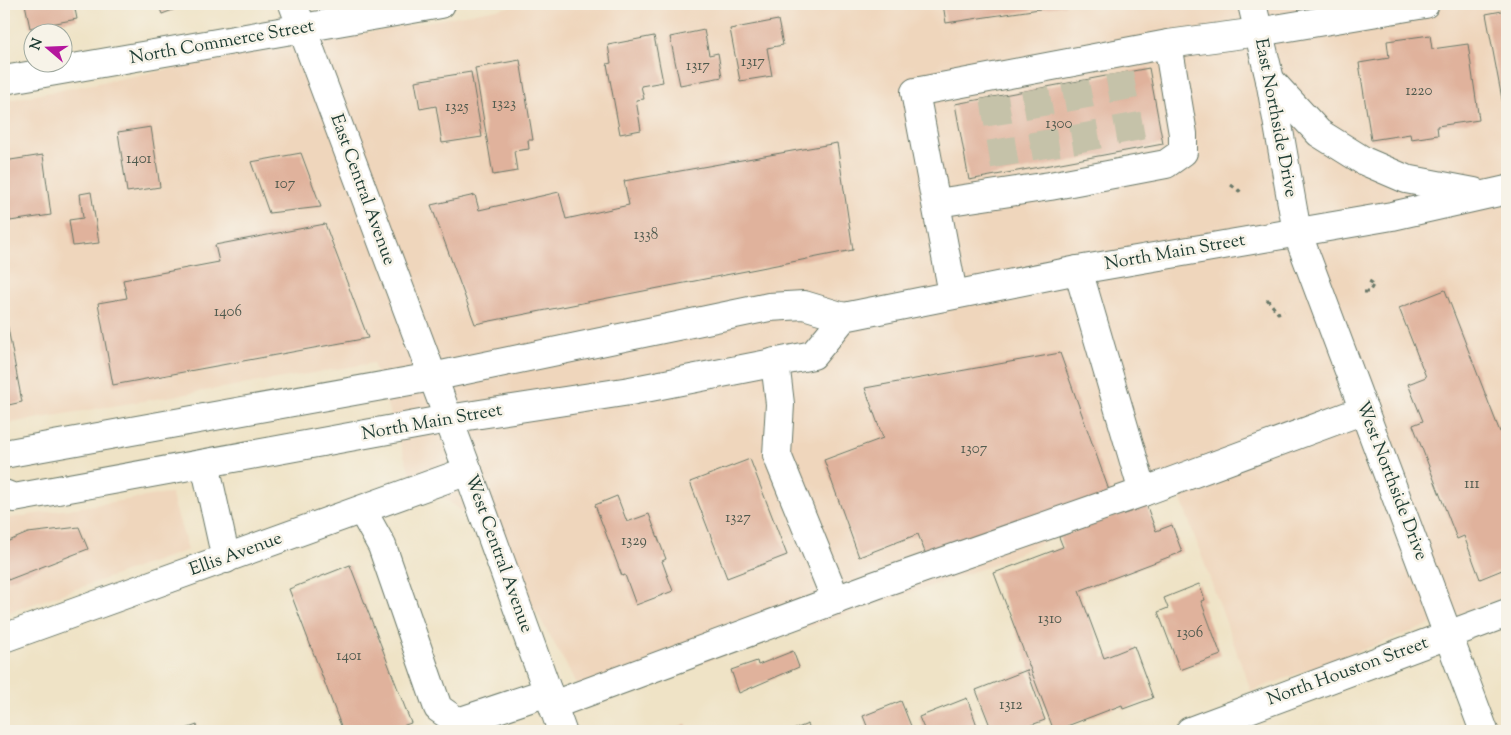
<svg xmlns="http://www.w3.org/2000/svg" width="1511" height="735" viewBox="0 0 1511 735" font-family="'Sorts Mill Goudy',serif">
<rect width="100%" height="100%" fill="#f7f3e8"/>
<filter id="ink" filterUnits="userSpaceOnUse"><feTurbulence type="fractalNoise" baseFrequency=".02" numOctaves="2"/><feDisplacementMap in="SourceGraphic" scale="10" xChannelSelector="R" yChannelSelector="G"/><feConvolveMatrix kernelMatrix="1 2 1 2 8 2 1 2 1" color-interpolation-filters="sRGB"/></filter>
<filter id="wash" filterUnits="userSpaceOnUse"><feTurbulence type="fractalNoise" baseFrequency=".0096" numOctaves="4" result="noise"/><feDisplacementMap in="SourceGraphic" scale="20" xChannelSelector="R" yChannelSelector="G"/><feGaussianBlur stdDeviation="1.12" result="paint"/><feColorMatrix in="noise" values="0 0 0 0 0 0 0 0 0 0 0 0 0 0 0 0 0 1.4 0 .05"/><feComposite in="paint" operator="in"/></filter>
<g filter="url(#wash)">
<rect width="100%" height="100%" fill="#efe3c6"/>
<g fill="#efd6bc">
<polygon points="526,4 1507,4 1507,596 1251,691 1175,483 990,566 587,701 491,533 410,473 373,363 4,424 4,101 269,50"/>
<polygon points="171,493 188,550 4,614 4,519"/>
</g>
<g id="blocks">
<g fill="#e0b29c">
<polygon points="25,4 74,4 77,19 30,28"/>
<polygon points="158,4 189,4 162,14"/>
<polygon points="943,4 1066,4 1066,5 946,23"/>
<polygon points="1507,10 1507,115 1505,115 1486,14"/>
<polygon points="778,20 783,45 767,48 772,76 740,81 730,29"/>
<polygon points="704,30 709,55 718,53 722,77 680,85 670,37"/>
<polygon points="1430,35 1432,49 1468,44 1479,120 1437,126 1438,135 1411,139 1410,134 1371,140 1359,63 1389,58 1387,41"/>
<polygon points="654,36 663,82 641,86 644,99 636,100 641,130 620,134 607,64 611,63 608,45"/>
<polygon points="520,60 533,140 528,140 529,149 514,151 517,171 493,175 475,68"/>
<polygon points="1149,68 1163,144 969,180 955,104"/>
<polygon points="471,72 482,137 442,143 436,106 420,109 415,81"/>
<polygon points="151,127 160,187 127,192 118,132"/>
<polygon points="837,143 853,250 475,324 431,205 475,195 479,210 559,192 566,219 629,205 624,181"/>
<polygon points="301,153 321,207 269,213 251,162"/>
<polygon points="43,155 51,215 10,221 4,161"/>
<polygon points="91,192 99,243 73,246 69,220 83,218 80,194"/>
<polygon points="325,224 368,338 113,385 98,303 127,298 123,280 219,262 215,245"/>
<polygon points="1445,290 1500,432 1507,429 1507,568 1480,579 1464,536 1457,539 1413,425 1423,421 1408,384 1426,377 1399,308"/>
<polygon points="4,307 22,402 4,406"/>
<polygon points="1060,353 1111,496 928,560 918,534 859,557 824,460 883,438 865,388"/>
<polygon points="750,459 787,555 727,578 690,482"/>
<polygon points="617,496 627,522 649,514 666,559 662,561 673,591 636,605 625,575 622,576 595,505"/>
<polygon points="1146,504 1156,531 1172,525 1182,552 1079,591 1104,658 1134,646 1153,698 1123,709 1122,705 1054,731 994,573 1063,547 1059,537"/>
<polygon points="79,527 88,549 8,580 4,569 4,543 28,533"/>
<polygon points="350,565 411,723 388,731 343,731 289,589"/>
<polygon points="1199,584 1205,600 1201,601 1221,655 1180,670 1158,612 1168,608 1164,598"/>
<polygon points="793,651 799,667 739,693 731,670 757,661 758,665"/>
<polygon points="1027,670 1045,720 1015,731 992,731 976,690"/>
<polygon points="967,698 979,731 925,731 919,717"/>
<polygon points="901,701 913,731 869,731 863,716"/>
<polygon points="686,724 689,731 668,731"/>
<polygon points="808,724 811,731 790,731"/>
<polygon points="197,725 199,731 180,731"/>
</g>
</g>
</g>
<g filter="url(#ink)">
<use href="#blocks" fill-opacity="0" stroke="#687767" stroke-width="1"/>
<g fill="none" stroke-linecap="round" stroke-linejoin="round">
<g stroke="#c5c2a9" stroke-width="28" stroke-dasharray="28 14" stroke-linecap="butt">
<polyline points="1119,73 1133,149"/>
<polyline points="1075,82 1089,157"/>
<polyline points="1035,89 1048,165"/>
<polyline points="994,97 1006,173"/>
</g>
<defs>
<g id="minor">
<polyline points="293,4 468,471 562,731"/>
<polyline points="1252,4 1270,80 1297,232"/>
<polyline points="4,80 441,4"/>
<polyline points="937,203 1050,186 1166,164 1183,152 1183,134 1168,44"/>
<polyline points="1078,270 1143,492 1364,410"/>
<polyline points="953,294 915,92 1168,44 1258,32 1425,4"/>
<polyline points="775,362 780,404 777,455 836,600"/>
<polyline points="362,510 382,546 438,708 458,722 548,692"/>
<polyline points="4,638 468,471"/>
<polyline points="553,705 876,585 1143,492"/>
<polyline points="1190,731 1507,613"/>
</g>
<g id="major">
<polyline points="1270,80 1319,133 1364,161 1406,179 1474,192"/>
<polyline points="1297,232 1484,731"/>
<polyline points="4,454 432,377 769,307 804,305 844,317 1078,270 1392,216 1507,190"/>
<polyline points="205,464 226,559"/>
<polyline points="4,494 14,498 448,419 630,391 813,355 844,317"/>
</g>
</defs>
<use href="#minor" stroke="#687767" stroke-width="30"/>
<use href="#major" stroke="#687767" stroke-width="30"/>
<g stroke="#687767" stroke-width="3" stroke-dasharray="4 4" stroke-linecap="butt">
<polyline points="1231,185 1239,191 1242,188"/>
<polyline points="1364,292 1369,292 1374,284 1369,281"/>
<polyline points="1267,299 1278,313 1284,311"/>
</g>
<use href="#minor" stroke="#fff" stroke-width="28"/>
<use href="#major" stroke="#fff" stroke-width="28"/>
</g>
</g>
<g text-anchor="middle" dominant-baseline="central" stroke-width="5" stroke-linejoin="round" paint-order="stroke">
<g font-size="15" fill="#4f5a4e">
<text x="753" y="62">1317</text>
<text x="698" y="66">1317</text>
<text x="1419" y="91">1220</text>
<text x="504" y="104">1323</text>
<text x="457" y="107">1325</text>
<text x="1059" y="124">1300</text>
<text x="139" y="159">1401</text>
<text x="285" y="184">107</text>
<text x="646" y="235">1338</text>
<text x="228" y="312">1406</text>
<text x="974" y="449">1307</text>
<text x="1472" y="484">111</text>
<text x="738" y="518">1327</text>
<text x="634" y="541">1329</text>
<text x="1050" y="619">1310</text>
<text x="1190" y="633">1306</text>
<text x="349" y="656">1401</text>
<text x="1011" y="705">1312</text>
</g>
<g font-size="18" fill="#1f3d34" stroke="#f7f3e8">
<text transform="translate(222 43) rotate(-10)">North Commerce Street</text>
<text transform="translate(1275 118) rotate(79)">East Northside Drive</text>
<text transform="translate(362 190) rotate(70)">East Central Avenue</text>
<text transform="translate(1175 253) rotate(-10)">North Main Street</text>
<text transform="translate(432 423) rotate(-10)">North Main Street</text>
<text transform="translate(1391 481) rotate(69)">West Northside Drive</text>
<text transform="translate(498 554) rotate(70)">West Central Avenue</text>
<text transform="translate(236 555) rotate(-20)">Ellis Avenue</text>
<text transform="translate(1348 672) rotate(-20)">North Houston Street</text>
</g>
</g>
<rect width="1511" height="735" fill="none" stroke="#f7f3e8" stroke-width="20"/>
<g transform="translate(48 48) rotate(289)"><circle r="24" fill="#f7f3e8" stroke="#a1aaa0"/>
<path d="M0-4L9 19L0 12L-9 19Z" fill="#b5179e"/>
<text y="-8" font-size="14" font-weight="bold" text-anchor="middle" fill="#1f3d34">N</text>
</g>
</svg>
